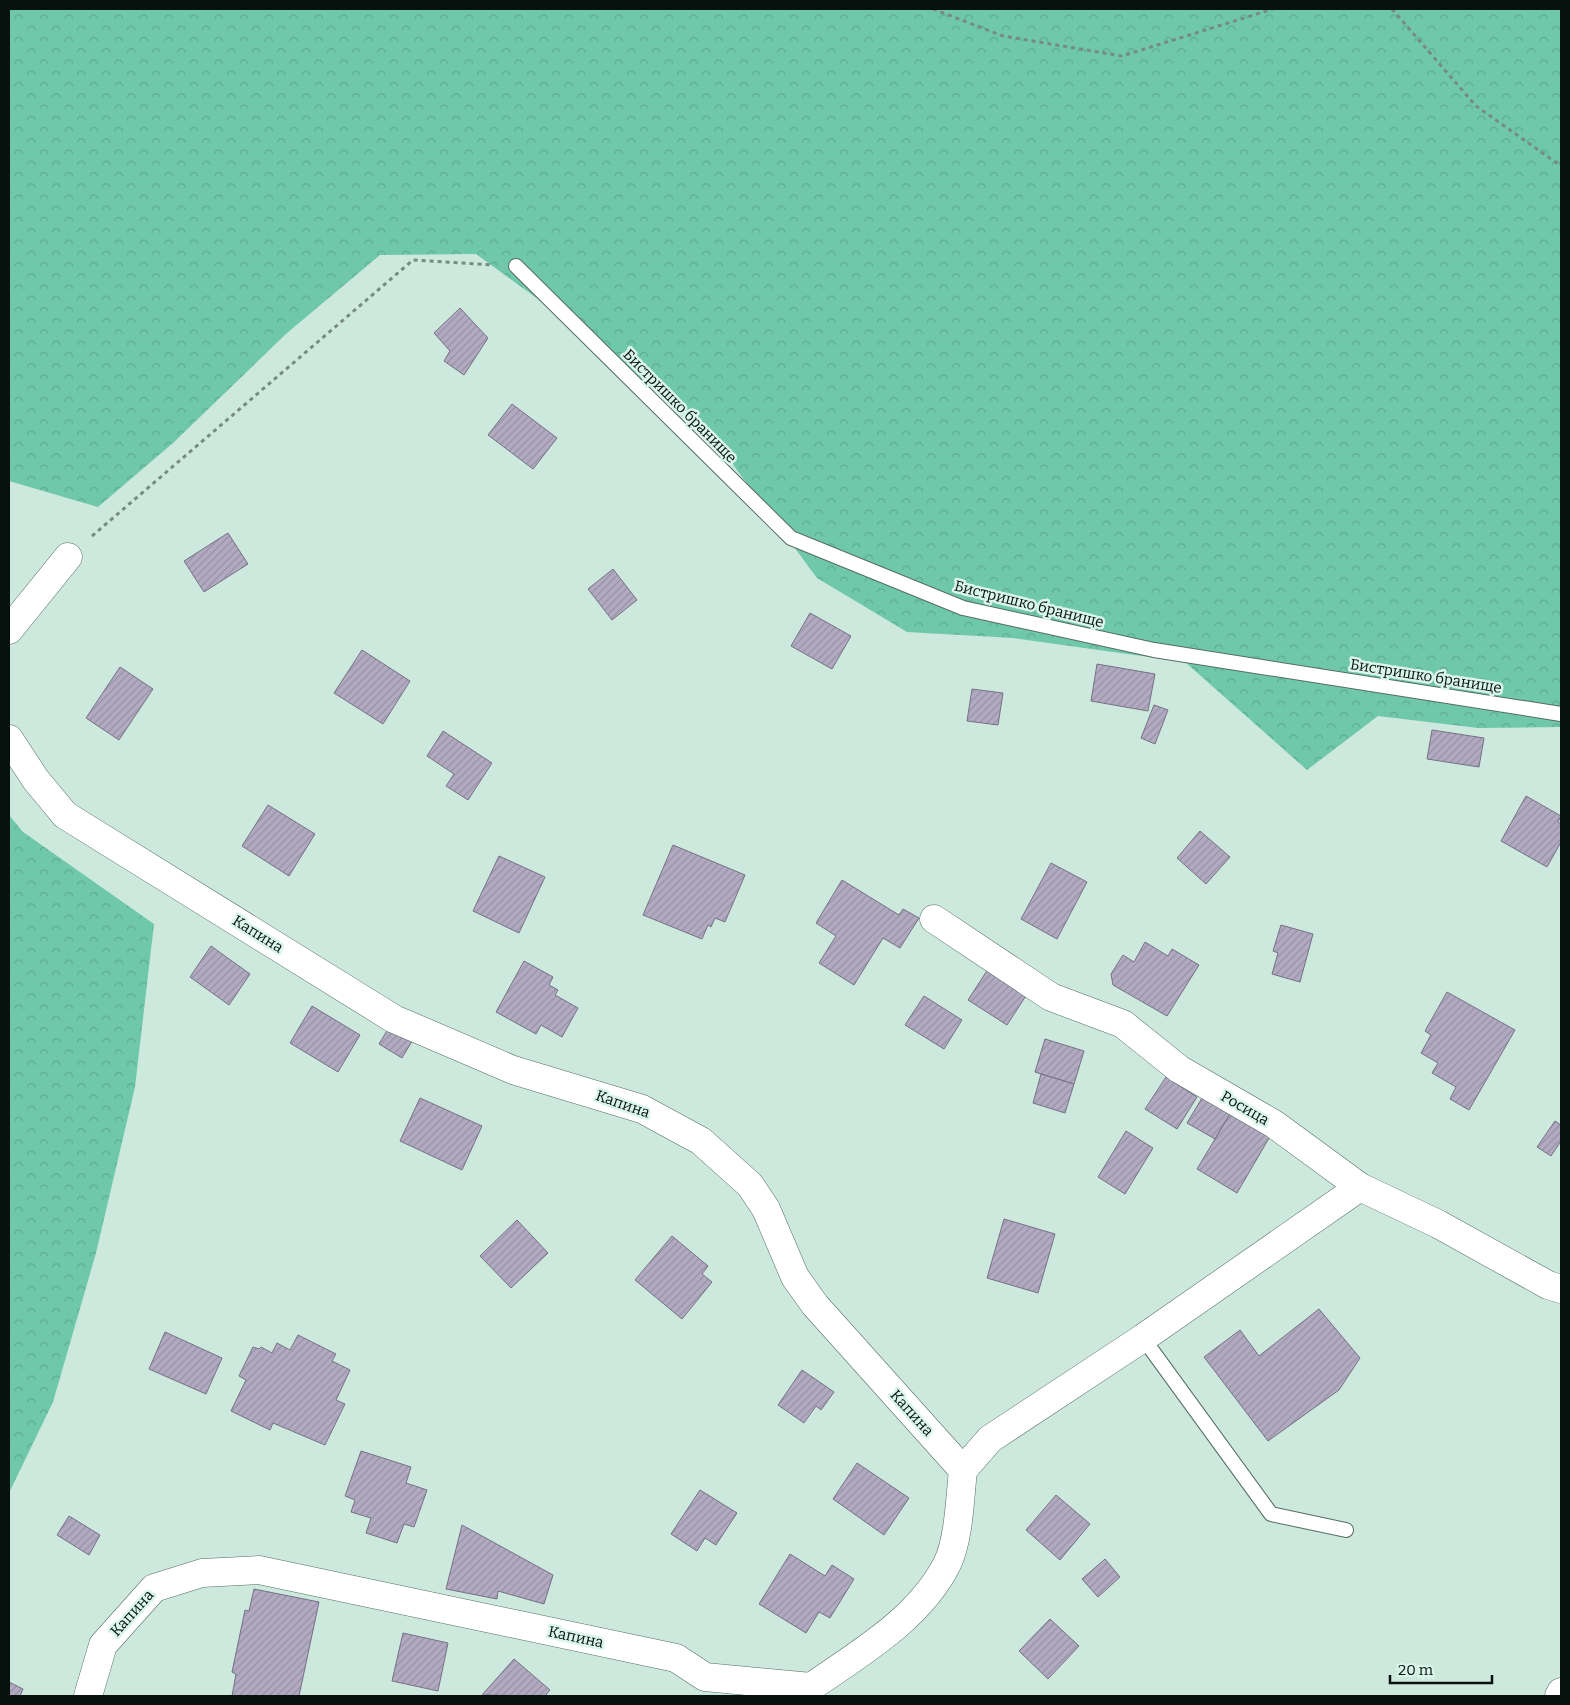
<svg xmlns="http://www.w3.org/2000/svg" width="1570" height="1705" viewBox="0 0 1570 1705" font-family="Bitter,serif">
<defs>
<pattern id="forest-crowns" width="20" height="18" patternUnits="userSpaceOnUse" patternTransform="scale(1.25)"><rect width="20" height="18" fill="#6fc8aa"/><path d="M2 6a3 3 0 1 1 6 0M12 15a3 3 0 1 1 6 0" fill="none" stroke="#5fab91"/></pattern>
<pattern id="building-hatch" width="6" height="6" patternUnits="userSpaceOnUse" patternTransform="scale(1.25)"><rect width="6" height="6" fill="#b1aac1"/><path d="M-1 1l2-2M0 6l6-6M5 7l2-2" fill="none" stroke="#9791a5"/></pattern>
</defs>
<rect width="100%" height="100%" fill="#cde9de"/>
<g fill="url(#forest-crowns)">
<polygon points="9,9 1561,9 1561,727 1478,728 1378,716 1307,770 1185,662 1013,638 907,632 817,578 714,439 586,334 476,254 380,255 287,333 173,443 98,507 9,481"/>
<polygon points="9,815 23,832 154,924 135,1087 96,1253 53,1402 9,1493"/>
</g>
<g fill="url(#building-hatch)" stroke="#767085">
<polygon points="460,308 488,338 464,375 444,361 450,351 434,333"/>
<polygon points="512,404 557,438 533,469 488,435"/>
<polygon points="228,533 248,564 204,592 184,561"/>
<polygon points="613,569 637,600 612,620 588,589"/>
<polygon points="810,613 851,636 832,669 791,646"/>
<polygon points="362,650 410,681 383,724 334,693"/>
<polygon points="1097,664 1155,674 1148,711 1091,701"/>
<polygon points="120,667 153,689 119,740 86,718"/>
<polygon points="972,689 1003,693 998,725 967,721"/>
<polygon points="1154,705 1168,710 1155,744 1141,738"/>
<polygon points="1432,730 1484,738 1479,767 1427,759"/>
<polygon points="443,731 492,763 468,800 446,786 454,774 427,756"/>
<polygon points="1526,796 1561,816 1558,822 1561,824 1561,842 1547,867 1501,841"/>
<polygon points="268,805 315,834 289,876 242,846"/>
<polygon points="1200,831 1230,857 1206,884 1177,858"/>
<polygon points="673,845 745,875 725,922 715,918 711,927 708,925 702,939 643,915"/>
<polygon points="499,856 545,877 519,933 473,911"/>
<polygon points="1051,863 1087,882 1057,939 1021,919"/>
<polygon points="842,880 899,915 903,909 919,918 900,948 883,938 854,985 819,963 836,936 816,923"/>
<polygon points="1281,925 1313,934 1300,982 1272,974 1278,953 1273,951"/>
<polygon points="1145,942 1168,956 1172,949 1199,965 1167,1016 1113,985 1111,974 1123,955 1134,962"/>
<polygon points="211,946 250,974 229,1005 190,977"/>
<polygon points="524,961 553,977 549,985 558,990 555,995 578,1008 562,1037 541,1025 536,1034 496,1012"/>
<polygon points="992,963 1031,988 1007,1025 968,1000"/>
<polygon points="1447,992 1515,1030 1469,1110 1450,1099 1456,1087 1432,1073 1438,1063 1421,1053 1431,1035 1425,1031"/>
<polygon points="924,996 962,1020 944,1049 905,1025"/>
<polygon points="312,1006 360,1035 338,1072 290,1043"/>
<polygon points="391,1024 414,1038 402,1058 379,1044"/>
<polygon points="1045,1039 1084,1051 1074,1084 1035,1072"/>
<polygon points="1041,1074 1074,1084 1065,1113 1033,1103"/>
<polygon points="1166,1077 1197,1097 1177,1129 1145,1109"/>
<polygon points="1205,1093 1233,1109 1215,1139 1187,1123"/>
<polygon points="420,1098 482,1126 462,1170 400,1141"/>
<polygon points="1233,1109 1272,1133 1237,1193 1197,1169"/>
<polygon points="1555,1121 1561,1125 1561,1141 1551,1156 1537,1147"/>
<polygon points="1126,1131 1153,1148 1125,1194 1098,1177"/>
<polygon points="1004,1219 1055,1234 1038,1293 987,1278"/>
<polygon points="517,1220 548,1253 511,1288 480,1256"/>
<polygon points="672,1236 708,1266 702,1274 712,1282 682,1319 635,1280"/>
<polygon points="1319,1309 1360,1358 1339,1390 1268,1441 1204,1357 1240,1330 1259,1356"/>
<polygon points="165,1332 222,1358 206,1394 149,1369"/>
<polygon points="298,1335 336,1354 332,1361 350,1370 336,1400 345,1404 325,1445 273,1423 270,1430 231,1411 246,1380 239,1376 253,1347 259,1349 261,1347 272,1353 277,1343 290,1350"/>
<polygon points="802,1370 834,1392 821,1410 816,1406 804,1423 778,1405"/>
<polygon points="361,1451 411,1467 406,1483 427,1490 414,1527 404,1524 397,1543 366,1533 371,1518 351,1512 355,1500 345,1496"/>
<polygon points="857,1463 909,1498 884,1535 833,1499"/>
<polygon points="700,1490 737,1513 716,1545 705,1538 697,1551 671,1534"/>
<polygon points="1056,1495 1090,1524 1060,1560 1026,1530"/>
<polygon points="69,1516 100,1535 89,1555 57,1535"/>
<polygon points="462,1525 553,1575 544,1604 498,1591 497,1599 446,1589"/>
<polygon points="790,1554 825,1576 832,1565 854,1579 830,1618 819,1612 806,1633 759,1604"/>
<polygon points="1105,1559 1120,1577 1098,1597 1082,1579"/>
<polygon points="254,1589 319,1602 299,1696 232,1696 236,1674 232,1672 245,1610 249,1611"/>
<polygon points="1050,1619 1079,1646 1048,1679 1019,1651"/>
<polygon points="403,1633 448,1643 438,1691 392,1681"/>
<polygon points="514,1659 550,1690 545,1696 482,1695"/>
<polygon points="9,1682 23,1689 20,1696 9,1696"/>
</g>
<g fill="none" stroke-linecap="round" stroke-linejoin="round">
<defs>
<g id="lane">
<polyline points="516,266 791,538 963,608 1154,650 1561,714"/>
<polyline points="1143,1338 1271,1514 1346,1530"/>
</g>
<g id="street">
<polyline points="9,630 68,557"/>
<path d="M9,739L36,780L65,815L394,1019L513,1070L642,1109L701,1141L750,1185L766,1209L795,1277L815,1305L963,1470C960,1497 959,1540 947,1564C919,1619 860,1653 811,1687L705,1677L676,1658L259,1570L202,1573L154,1588L103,1645L88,1696"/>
<polyline points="934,919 1051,997 1123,1024 1179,1069 1274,1124 1360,1187 1438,1224 1548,1285 1561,1289"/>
<polyline points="963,1470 990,1439 1143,1338 1360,1187"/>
<polyline points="1559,1696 1561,1692"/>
</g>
</defs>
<use href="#lane" stroke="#546d63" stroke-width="16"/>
<use href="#street" stroke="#546d63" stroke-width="29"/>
<g stroke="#778b83" stroke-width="3" stroke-dasharray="4 4" stroke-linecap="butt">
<polyline points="933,9 1003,36 1122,56 1273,9"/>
<polyline points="1392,9 1476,106 1561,166"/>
<polyline points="92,536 413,260 493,265"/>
</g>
<use href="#lane" stroke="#fff" stroke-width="14"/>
<use href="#street" stroke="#fff" stroke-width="28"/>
</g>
<g text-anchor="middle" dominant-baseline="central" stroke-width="5" stroke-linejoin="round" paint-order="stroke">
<g font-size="15" fill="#07110d" stroke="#daf6eb">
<text transform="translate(680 406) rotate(45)">Бистришко бранище</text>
<text transform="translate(1029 604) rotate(14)">Бистришко бранище</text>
<text transform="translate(1426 676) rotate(9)">Бистришко бранище</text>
<text transform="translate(258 934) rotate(32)">Капина</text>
<text transform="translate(623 1104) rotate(19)">Капина</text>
<text transform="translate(1245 1108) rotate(30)">Росица</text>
<text transform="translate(912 1413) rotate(48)">Капина</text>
<text transform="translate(132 1613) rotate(-48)">Капина</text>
<text transform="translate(576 1637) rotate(12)">Капина</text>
</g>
</g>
<rect width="1570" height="1705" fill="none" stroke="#07110d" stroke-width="20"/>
<path d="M1390 1675v8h102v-8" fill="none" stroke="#07110d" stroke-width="2.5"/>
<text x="1398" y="1675" font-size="15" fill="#07110d" stroke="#daf6eb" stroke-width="4" paint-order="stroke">20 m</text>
</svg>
